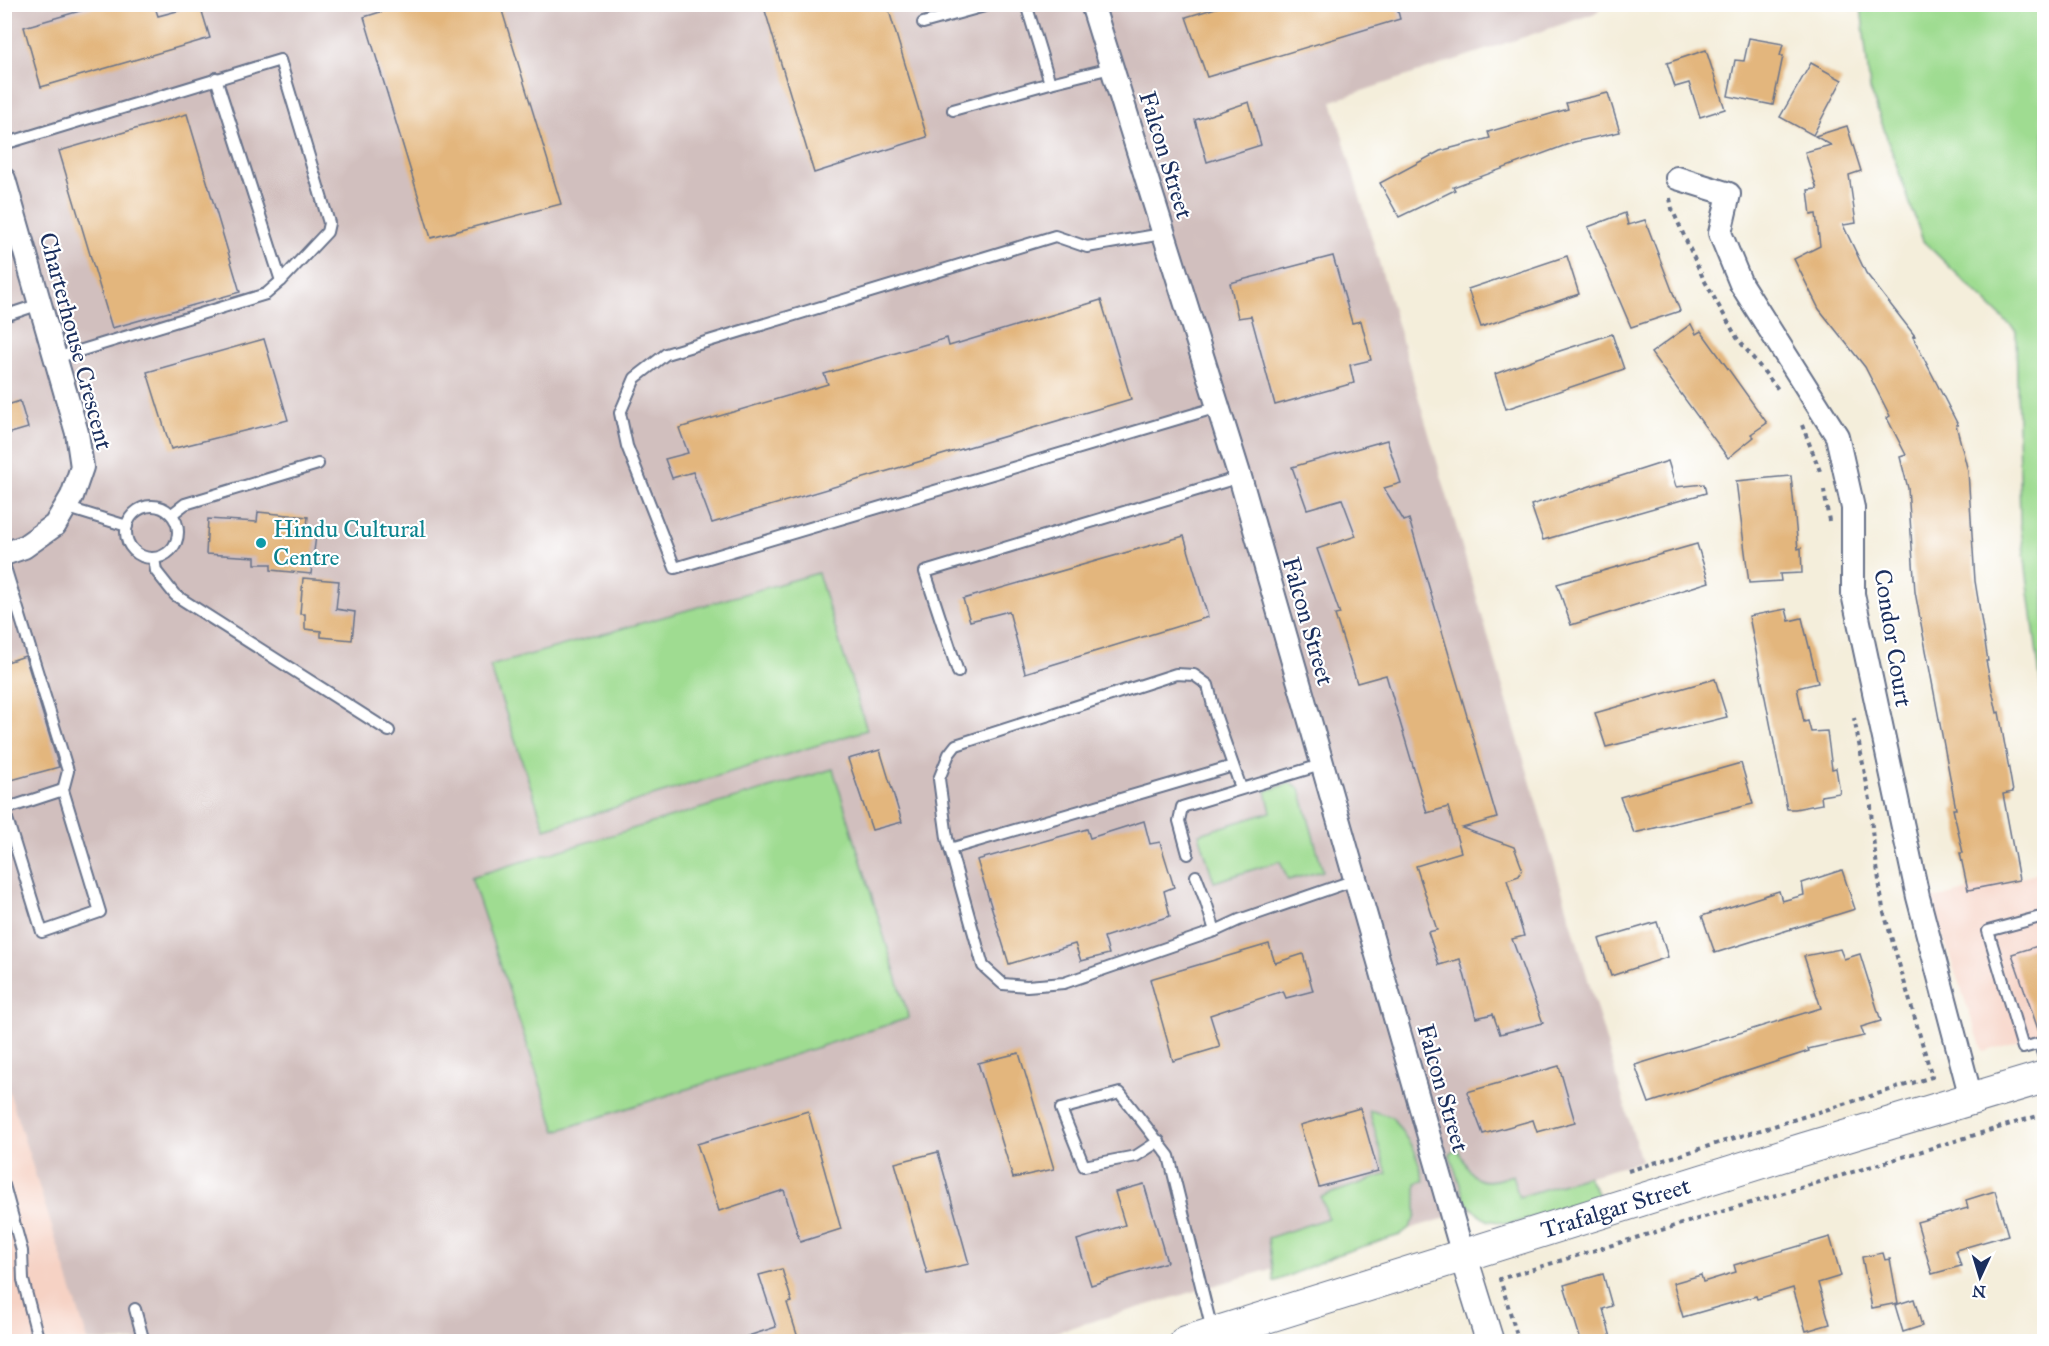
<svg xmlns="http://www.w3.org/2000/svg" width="2049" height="1346" viewBox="0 0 2049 1346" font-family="'IM FELL Great Primer',serif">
<rect width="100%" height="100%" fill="#fff"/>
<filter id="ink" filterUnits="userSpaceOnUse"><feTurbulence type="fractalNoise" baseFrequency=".0167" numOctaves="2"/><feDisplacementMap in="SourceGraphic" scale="12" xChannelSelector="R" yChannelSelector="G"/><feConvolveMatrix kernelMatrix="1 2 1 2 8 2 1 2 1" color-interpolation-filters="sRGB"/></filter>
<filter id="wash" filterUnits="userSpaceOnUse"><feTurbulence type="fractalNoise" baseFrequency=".008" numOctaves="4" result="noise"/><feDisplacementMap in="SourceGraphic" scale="24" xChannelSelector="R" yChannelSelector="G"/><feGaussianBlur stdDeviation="1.35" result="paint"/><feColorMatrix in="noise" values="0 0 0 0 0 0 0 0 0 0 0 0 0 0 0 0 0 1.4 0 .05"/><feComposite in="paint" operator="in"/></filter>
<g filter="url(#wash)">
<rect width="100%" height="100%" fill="#f4eedb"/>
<g fill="#f6d2c4">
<polygon points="2044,871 2044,1034 1983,1052 1930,900"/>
<polygon points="4,1074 91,1341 5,1341"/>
</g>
<polygon fill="#d1bfbe" points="4,5 1603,5 1596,13 1332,101 1641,1161 1025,1341 88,1341 5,1079"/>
<g fill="#9fdc91" stroke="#5d8678" stroke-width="1.5">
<polygon points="1859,5 2044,5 2044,709 2020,521 2016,331 1923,241 1870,89 1861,6"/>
<polygon points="818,573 867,730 545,829 490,666"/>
<polygon points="833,769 909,1018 556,1131 471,877"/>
<polygon points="1290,783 1300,789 1323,871 1288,880 1280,861 1214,882 1199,834 1271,812 1266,791"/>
<polygon points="1369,1110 1392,1117 1415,1151 1424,1181 1416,1183 1416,1215 1409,1228 1400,1235 1342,1253 1274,1282 1268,1238 1328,1218 1321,1197 1387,1174"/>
<path d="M1457,1147C1472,1178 1475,1189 1512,1175L1519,1197L1587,1176L1600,1198L1511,1224L1487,1220L1466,1203L1450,1155Z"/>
</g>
<g id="blocks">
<g fill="#e3b67d">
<polygon points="104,4 154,4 158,16 200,5 210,38 41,87 24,27"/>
<polygon points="406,4 500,4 561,204 431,238 364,17"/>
<polygon points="763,4 887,4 927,137 814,173"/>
<polygon points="1229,4 1396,4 1400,19 1207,77 1186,17"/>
<polygon points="1749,38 1783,44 1780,56 1783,56 1773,105 1728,96 1735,60 1744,61"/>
<polygon points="1706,50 1725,109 1700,117 1689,83 1675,87 1667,63"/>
<polygon points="1811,63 1842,80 1813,135 1780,117"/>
<polygon points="1608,93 1620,132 1574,142 1453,187 1455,190 1399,217 1380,183 1440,151 1490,138 1488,132 1568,109 1566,103"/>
<polygon points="1249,102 1261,145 1207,162 1195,120"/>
<polygon points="187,114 240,292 112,328 59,151"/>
<polygon points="1847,126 1861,171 1849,175 1856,223 1843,225 1866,273 1915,336 1913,337 1958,425 1956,425 1968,471 1975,581 1988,661 1986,661 1997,713 1999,712 2013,792 2003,794 2019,880 1968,890 1960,853 1963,853 1953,809 1956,809 1915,592 1908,488 1900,457 1906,455 1887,418 1890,416 1865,367 1819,309 1794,259 1820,246 1816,214 1811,215 1808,190 1817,189 1805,152 1831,145 1815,136"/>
<polygon points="1625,213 1628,225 1645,220 1680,311 1631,327 1588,227"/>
<polygon points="1333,256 1352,323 1361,321 1371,360 1350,365 1354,383 1275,405 1251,316 1238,318 1230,283"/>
<polygon points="1567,256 1579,294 1481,327 1468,289"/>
<polygon points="1101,300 1131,399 712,523 693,472 672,478 665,459 688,453 679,428 828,384 824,374 947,338 949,346"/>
<polygon points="1691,324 1696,334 1701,331 1767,423 1751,434 1754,437 1728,458 1651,353"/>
<polygon points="1612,334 1624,369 1506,409 1495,374 1535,359"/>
<polygon points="264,339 288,420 171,449 147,372"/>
<polygon points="20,401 28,428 4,435 4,406"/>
<polygon points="1387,440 1401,483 1384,488 1404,521 1409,519 1497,818 1462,828 1514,847 1522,868 1519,876 1507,880 1524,936 1512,939 1543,1023 1500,1034 1493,1014 1476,1018 1460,959 1439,965 1428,932 1437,930 1416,866 1461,852 1448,807 1427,813 1386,675 1357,683 1335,615 1340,614 1317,549 1356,536 1342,499 1307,509 1292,467"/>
<polygon points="1668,461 1676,487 1704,484 1706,493 1543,540 1531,505"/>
<polygon points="1791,476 1798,549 1801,548 1802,573 1780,574 1781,581 1749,583 1736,481"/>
<polygon points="258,512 308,517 306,535 316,536 311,574 271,570 271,564 255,564 255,557 206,554 208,519 257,522"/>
<polygon points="1184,536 1208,617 1025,673 1009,611 970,621 963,599"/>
<polygon points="1697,544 1709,582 1571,625 1557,584"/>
<polygon points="303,578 339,581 336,609 355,612 352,640 321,637 321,631 305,629 305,614 300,614"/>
<polygon points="1786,609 1789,621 1802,618 1818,683 1797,688 1804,722 1808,721 1811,732 1827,731 1832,769 1836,768 1840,793 1821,796 1822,804 1795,809 1787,809 1749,616"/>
<polygon points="25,656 59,767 4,782 4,663"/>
<polygon points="1715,679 1727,717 1606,747 1595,713"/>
<polygon points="880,750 902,822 872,830 848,759"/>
<polygon points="1741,763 1753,804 1634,833 1620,797"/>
<polygon points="1144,821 1150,844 1160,842 1174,887 1164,891 1170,916 1104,937 1109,954 1081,961 1075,944 1009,964 977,860 1087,829 1090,838"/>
<polygon points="1842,870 1855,909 1715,953 1702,916 1779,891 1782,901 1804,895 1802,883"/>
<polygon points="1657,922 1668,957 1611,976 1599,939"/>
<polygon points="1269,944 1275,963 1303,954 1313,991 1286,998 1283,991 1210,1015 1220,1047 1173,1061 1150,979"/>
<polygon points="2044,944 2044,1035 2040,1035 2012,954"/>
<polygon points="1840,949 1844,959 1860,954 1881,1021 1861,1027 1864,1036 1808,1049 1809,1051 1649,1103 1635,1065 1821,1008 1804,956"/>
<polygon points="1019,1053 1054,1169 1013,1178 978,1063"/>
<polygon points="1559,1066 1575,1122 1537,1132 1533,1120 1483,1134 1467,1092"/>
<polygon points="1360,1108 1378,1171 1319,1187 1300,1125"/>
<polygon points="808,1111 841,1229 800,1242 784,1190 719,1211 697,1144"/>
<polygon points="938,1152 969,1264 927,1273 895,1163"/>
<polygon points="1144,1184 1167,1262 1091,1285 1077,1240 1125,1225 1115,1192"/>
<polygon points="1995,1191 2008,1235 1956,1250 1961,1266 1932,1274 1917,1222 1968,1208 1966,1200"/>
<polygon points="1830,1237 1841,1276 1818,1283 1830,1324 1806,1331 1793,1288 1757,1299 1756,1296 1683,1317 1673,1283 1701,1275 1703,1282 1736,1272 1734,1265"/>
<polygon points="1883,1253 1885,1260 1890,1259 1898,1303 1872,1308 1862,1257"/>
<polygon points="782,1269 792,1302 787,1303 799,1341 743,1341 742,1338 776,1327 759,1275"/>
<polygon points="1603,1274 1612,1306 1603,1309 1612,1341 1581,1341 1564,1285"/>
<polygon points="1914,1299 1922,1326 1903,1332 1895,1305"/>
</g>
</g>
</g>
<g filter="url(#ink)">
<use href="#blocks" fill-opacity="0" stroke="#67728a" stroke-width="1.5"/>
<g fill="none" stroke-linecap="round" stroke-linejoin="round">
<defs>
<g id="service">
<polyline points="1026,4 1050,83 1111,68"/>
<polyline points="923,23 992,4"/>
<polyline points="216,78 281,281"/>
<polyline points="953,110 1050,83"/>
<polyline points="4,144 280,60 329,223 327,232 281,281 266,294 56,358"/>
<polyline points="1162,234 1087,247 1055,236 666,354 635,378 620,413 627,446 675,568 1218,407"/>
<polyline points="4,316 40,304"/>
<circle cx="152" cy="532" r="26"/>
<polyline points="65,507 127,526"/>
<polyline points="172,514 185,504 318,464"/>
<polyline points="154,558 156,571 175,595 389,731"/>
<polyline points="4,564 68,771 63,790 100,912 42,932 4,809"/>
<polyline points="958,672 925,572 1240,477"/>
<polyline points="5,809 63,790"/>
<polyline points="950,849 1233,766"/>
<polyline points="1188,854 1179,821 1182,807 1321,765"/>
<polyline points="1196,876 1206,902 1215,931 1239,920 1355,880"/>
<polyline points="2044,916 1988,931 2023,1048 2044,1042"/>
<polyline points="1215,931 1064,983 1027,986 1003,984 983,966 947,838 939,779 949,754 956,745 1176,674 1194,675 1208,685 1215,714 1241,788"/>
<polyline points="2039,1043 2044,1057"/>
<polyline points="1159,1141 1136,1156 1084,1166 1061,1109 1120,1093 1169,1156 1212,1330"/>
<polyline points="4,1185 22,1251 23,1280 39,1342"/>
<polyline points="135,1309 144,1342"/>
</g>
<g id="minor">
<polyline points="1092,4 1240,477 1463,1255"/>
<polyline points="1677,178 1729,194 1720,233 1741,284 1837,436 1853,508 1853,594 1918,897 1971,1098"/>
<polyline points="4,179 77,433 82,467 72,496 55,525 24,547 4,554"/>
</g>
<polyline id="tertiary" points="1463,1255 1490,1342"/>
<g id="secondary">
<path id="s1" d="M1186,1342L1804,1149L2044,1077"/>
</g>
</defs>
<use href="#service" stroke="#67728a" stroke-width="14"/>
<use href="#minor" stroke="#67728a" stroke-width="26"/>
<use href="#tertiary" stroke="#67728a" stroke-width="30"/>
<use href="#secondary" stroke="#67728a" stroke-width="34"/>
<g stroke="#67728a" stroke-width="4" stroke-dasharray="4.5 4.5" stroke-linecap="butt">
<polyline points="1670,198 1672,209 1703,278 1737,338 1778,389"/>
<polyline points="1802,425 1820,471"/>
<polyline points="1824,490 1829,521"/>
<polyline points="1628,1171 1932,1077 1883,909 1872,831 1871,805 1854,718"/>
<polyline points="1519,1342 1500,1279 2044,1114"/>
</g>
<use href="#service" stroke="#fff" stroke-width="10"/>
<use href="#minor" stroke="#fff" stroke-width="22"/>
<use href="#tertiary" stroke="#fff" stroke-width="27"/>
<use href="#secondary" stroke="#fff" stroke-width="32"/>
</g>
</g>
<circle fill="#0f9aa8" stroke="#fff" stroke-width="2" cx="261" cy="543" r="6"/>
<g text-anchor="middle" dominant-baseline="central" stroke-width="4.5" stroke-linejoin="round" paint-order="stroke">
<g font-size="24" fill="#1b2f5e" stroke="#fff">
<text transform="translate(1166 155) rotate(73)">Falcon Street</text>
<text transform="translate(76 341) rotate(75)">Charterhouse Crescent</text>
<text transform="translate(1308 621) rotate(74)">Falcon Street</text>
<text transform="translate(1893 638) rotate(81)">Condor Court</text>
<text transform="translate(1443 1088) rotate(74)">Falcon Street</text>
<text stroke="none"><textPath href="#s1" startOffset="450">Trafalgar Street</textPath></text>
</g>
<g font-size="24" fill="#0d838f" stroke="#fff" text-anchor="start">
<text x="273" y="529">Hindu Cultural<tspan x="273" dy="28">Centre</tspan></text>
</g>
</g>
<rect width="2049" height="1346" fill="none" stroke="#fff" stroke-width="24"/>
<g transform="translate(1980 1277) rotate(184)" stroke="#ffffff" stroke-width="4.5" paint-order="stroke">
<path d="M0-4.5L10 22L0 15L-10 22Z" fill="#1b2f5e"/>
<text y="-9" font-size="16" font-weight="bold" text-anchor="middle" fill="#1b2f5e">N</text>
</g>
</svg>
